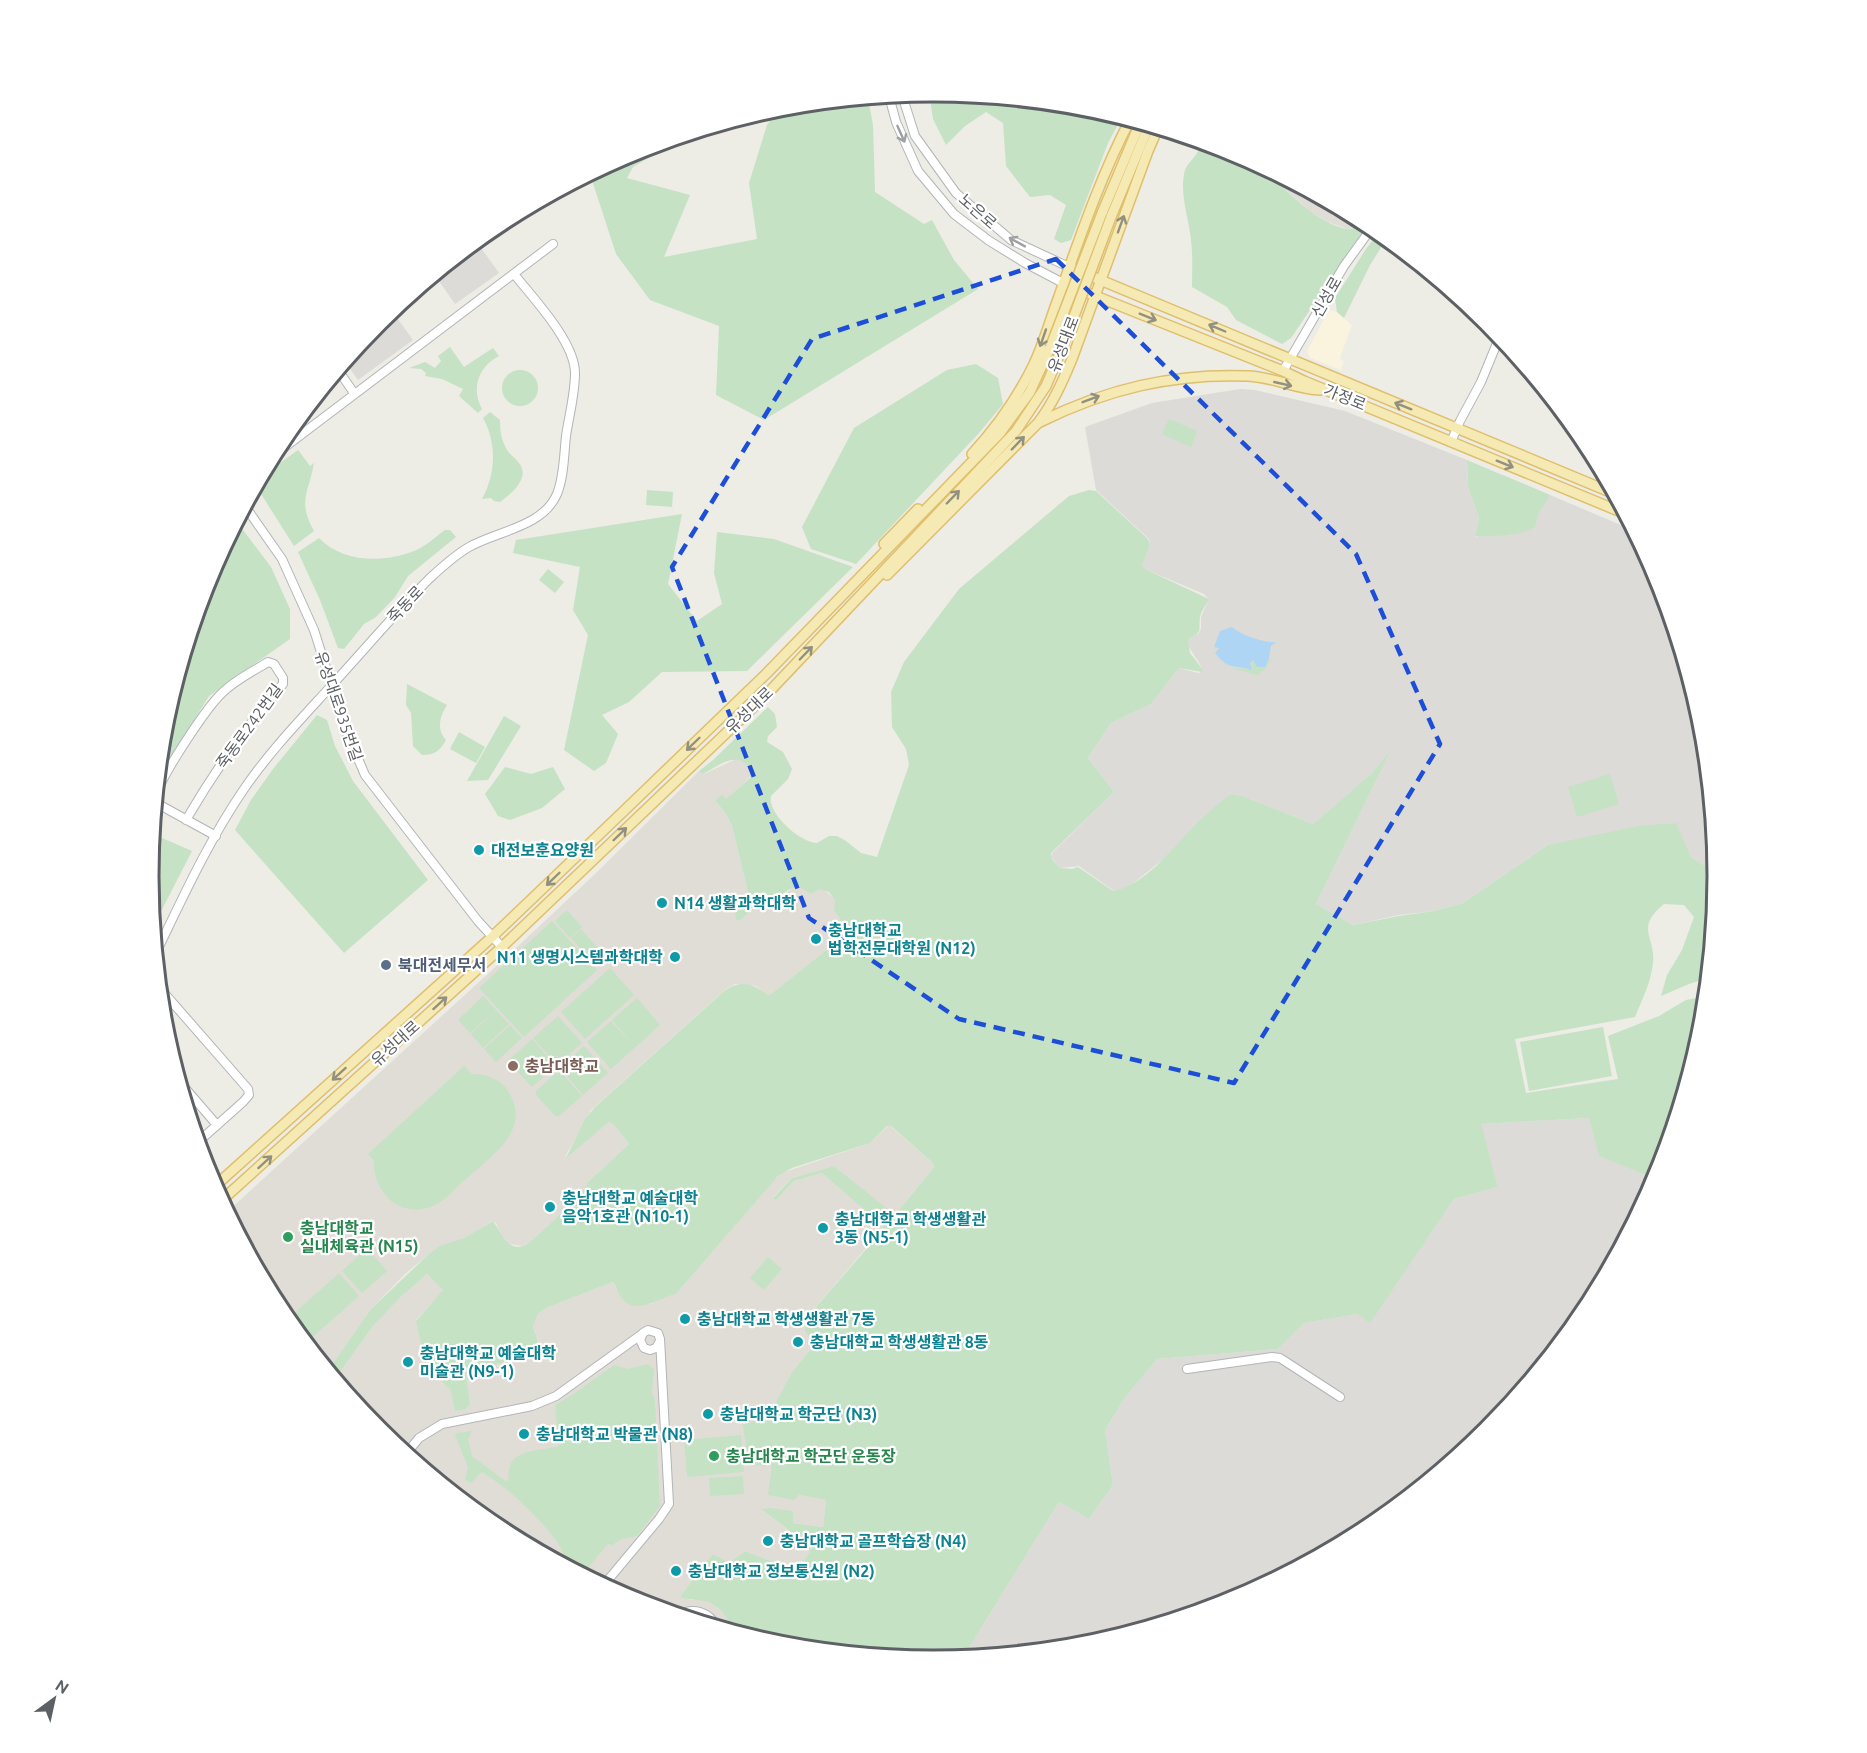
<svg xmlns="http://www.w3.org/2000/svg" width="1867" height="1753" viewBox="0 0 1867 1753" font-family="Ubuntu,'Noto Sans KR',sans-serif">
<rect width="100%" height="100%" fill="#edece5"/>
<polygon fill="#faf3de" points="1329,310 1337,312 1352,325 1340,358 1344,362 1341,370 1310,358 1307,351"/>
<g fill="#dcdbd7">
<polygon points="476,241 499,273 455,304 435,275"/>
<polygon points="392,311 413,340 358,380 345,362 379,321"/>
<polygon points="1240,389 1255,390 1345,411 1467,460 1468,487 1479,517 1475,536 1478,537 1503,475 1635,531 1659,576 1703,724 1718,874 1691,857 1675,823 1548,845 1463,903 1434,911 1399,915 1353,925 1316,904 1389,754 1372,773 1313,824 1243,796 1231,794 1192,828 1171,853 1126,889 1114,891 1079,866 1060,868 1052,858 1052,853 1114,792 1088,758 1111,723 1151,704 1179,668 1198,673 1202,672 1201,666 1189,647 1188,640 1199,633 1201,628 1201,617 1209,599 1204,594 1147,570 1142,566 1150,545 1149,539 1096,490 1085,427 1152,403"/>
<polygon points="1589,1118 1600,1156 1657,1180 1586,1313 1488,1432 1369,1529 1234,1602 1086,1646 962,1659 1059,1502 1089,1519 1113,1485 1105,1430 1124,1399 1157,1359 1278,1349 1304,1323 1357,1314 1370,1322 1454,1199 1498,1187 1480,1124"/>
</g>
<g fill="#e0ddd7">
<polygon points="1266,168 1337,206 1336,208 1360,218 1358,227 1347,229 1328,222 1310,211 1286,190 1267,172"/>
<polygon points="736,759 745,762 751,770 753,774 726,800 715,800 726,814 732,826 748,892 747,896 735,908 740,920 757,907 765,909 795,886 802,887 810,894 817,889 823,889 834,898 836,902 834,910 849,932 771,994 768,995 756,986 735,984 726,989 591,1110 565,1157 609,1122 614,1125 629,1144 588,1182 581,1195 529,1243 522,1246 509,1244 502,1237 496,1223 492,1221 465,1238 435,1249 405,1274 371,1309 328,1370 281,1312 227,1212 502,961 596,873 699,771 704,774"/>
<polygon points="889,1125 932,1162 934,1167 895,1215 892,1215 834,1166 792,1178 773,1197 776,1200 794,1181 822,1173 881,1223 883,1228 804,1321 805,1331 815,1344 792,1372 765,1423 743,1420 772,1464 799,1495 826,1500 823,1527 793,1523 793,1512 762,1510 812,1548 797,1571 745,1551 689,1600 703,1600 714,1605 723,1613 730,1624 732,1632 633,1602 497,1529 378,1431 335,1379 373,1326 401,1297 427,1274 442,1288 443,1291 416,1320 450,1389 455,1410 466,1409 470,1404 464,1369 503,1361 538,1358 543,1353 533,1326 538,1314 546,1308 613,1282 623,1300 632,1304 650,1304 666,1296 677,1293 773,1181 782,1173 870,1143"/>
</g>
<g fill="#c5e2c5">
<polygon points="929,92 954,93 960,97 961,94 1087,107 1122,117 1108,143 1071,240 1061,243 1054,239 1066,205 1050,195 1030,197 1006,166 1003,123 986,112 965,126 946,145 933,119"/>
<polygon points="868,98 873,125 875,192 924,224 932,220 954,260 978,289 764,420 716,395 719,326 650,300 616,254 590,174 633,151 674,139 673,144 633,167 627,178 690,195 664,257 757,239 749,183 767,125 781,107"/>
<path d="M1170,132L1234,151L1266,168L1267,172C1285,190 1320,225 1347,229C1351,229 1356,227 1361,226L1363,232L1291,338L1282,344L1236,320L1227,307L1192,287C1192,272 1193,255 1191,240C1189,219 1180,196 1184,174C1186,163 1194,160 1198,151L1195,146Z"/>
<polygon points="1379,232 1387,238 1370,265 1344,318 1337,312 1335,298 1366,249"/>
<path d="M450,347L464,367L493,348L499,356C478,367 471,388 482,409L478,413L459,396L463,389L442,379L425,376L426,373L421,369L409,368L425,362L435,368L441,361L438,356Z"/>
<polygon points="976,364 998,378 1003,404 979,433 856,564 811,549 802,527 854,428 947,370"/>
<circle cx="520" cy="388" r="18"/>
<path d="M490,412L500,420C500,430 501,439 506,448C509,455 515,457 519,463C531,478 511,494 500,502L494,501L491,498L482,499C496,474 497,443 483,418Z"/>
<polygon points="1169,419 1197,431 1191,447 1162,434"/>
<path d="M298,450L310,466L314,463C309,493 297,500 314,531L294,546L256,486L262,476Z"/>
<path d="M1467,460L1550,495C1547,502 1541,508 1538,515C1536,520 1537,524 1533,528C1526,535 1485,537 1475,536L1479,517L1468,487Z"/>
<polygon points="647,490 673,492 672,507 646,505"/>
<path d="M1089,490L1096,491L1148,539L1150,545L1142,566L1147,570L1209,599C1207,604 1201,611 1200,617C1198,633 1204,629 1188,640L1190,653L1203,670L1202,672L1179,668L1151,704L1111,723L1088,758L1114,792L1051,853L1052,859L1060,868L1072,869L1078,867L1113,891C1142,887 1173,849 1192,828C1204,816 1217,804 1231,794L1243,796L1313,824L1372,773L1390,752L1316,904L1353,925L1399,916L1434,911L1463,903L1548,845L1638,826L1676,823L1691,857L1718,874L1708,978L1689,984L1661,996L1667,975L1682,950L1694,917L1684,905L1664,904C1634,929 1656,936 1653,963C1651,982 1642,1000 1635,1017L1515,1039L1526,1093L1618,1079L1608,1036L1659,1016L1686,1000L1707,996L1703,1030L1657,1180L1599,1156L1589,1118L1481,1124L1498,1187L1454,1199L1370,1323L1357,1314L1304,1323L1278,1349L1157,1359L1124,1399L1105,1430L1113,1485L1089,1519L1059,1502L962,1659L933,1661L780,1646L732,1632C729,1618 718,1604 704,1601C695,1599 688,1600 680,1597L713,1554L729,1563L745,1551L797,1571L812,1548L761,1509L770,1508L793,1511V1523L823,1527L826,1500L799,1495L794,1500L768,1495L772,1465L749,1466L742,1420L765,1422L792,1372L815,1344L805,1331L804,1321L881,1232L883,1226L822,1173L794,1181L776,1200L773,1198L792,1178L834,1166L895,1215L934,1167L932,1162L891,1126H887L870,1143L792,1168L778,1176L676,1294C660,1297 637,1316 622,1299C618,1294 617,1287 613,1282L546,1308L538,1314L533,1326L543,1356L465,1369L470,1404L466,1409L455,1411L450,1389L426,1365L416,1321L443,1290L427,1274L401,1297L373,1326L335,1379L328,1370L371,1309L431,1252L440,1246L464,1238L493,1221C502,1233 508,1256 529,1243L581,1195L588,1182L629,1144L614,1125L609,1122L566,1158L585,1119L595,1107L722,993C739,979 752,983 768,995L771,994L849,932L834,910L835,900L829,892L820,889L810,894L799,886L788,890L765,909L757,907L740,920H736L735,908L747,896L748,892L732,826L726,814L715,800L722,795L726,799L750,778L752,771C737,749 722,764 703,774L699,771L713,760L768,707L775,714L777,727L768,736L767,742L783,752L792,769L788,779L771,796C767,814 801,843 817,843L829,836H837L846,841L861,853L877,857L909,765L906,749L892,727L891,692L904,662L959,589L1069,496Z"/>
<polygon points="682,514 668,584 697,621 722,604 714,573 717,532 774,539 853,567 747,671 662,672 629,702 602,715 618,734 606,763 594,771 564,750 588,635 573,610 580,567 513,553 516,540"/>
<polygon points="237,522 271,567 290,609 290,639 209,696 158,778 164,723 208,576"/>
<path d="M445,530H450L456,537L408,576L395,597L376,617L364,624L344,649L338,648L320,600L298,552L319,538C343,563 383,563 414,551C425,547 435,537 445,530Z"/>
<polygon points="548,569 564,582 555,593 539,580"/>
<polygon points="1268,658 1270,660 1265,669 1257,675 1232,668 1252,669 1251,661 1268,660"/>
<path d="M407,684L447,705C440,716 436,729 446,740C440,751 434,755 422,755L413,746L411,713L406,705Z"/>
<polygon points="317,715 327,720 335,746 353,781 428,880 344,953 235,830 251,800 273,769"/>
<polygon points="504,716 521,726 488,780 467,781"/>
<polygon points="459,732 485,747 476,763 450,749"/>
<polygon points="505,767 531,774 553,767 565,789 542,808 510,820 498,816 485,794"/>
<polygon points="1610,774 1619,804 1577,817 1568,787"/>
<polygon points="153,834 192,851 153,927 149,876"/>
<polygon points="567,910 582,927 570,938 555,921"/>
<polygon points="552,921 597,970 524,1037 479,988"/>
<polygon points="581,929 605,956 595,965 571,938"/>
<polygon points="610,968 634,995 585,1039 561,1012"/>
<polygon points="483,996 496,1010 470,1033 458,1020"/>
<polygon points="637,998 660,1025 611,1069 587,1042 611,1021 634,1046 612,1020"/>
<polygon points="496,1010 509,1024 483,1048 471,1034"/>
<polygon points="558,1016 582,1043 557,1065 533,1038"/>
<polygon points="510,1025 522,1038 496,1062 484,1049"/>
<polygon points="1603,1027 1612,1076 1529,1091 1520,1042"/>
<polygon points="532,1039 556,1066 532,1087 508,1061"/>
<polygon points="584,1046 608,1073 583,1095 560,1068"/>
<path d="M464,1066L472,1074C486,1074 500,1078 508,1091C533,1130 491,1156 466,1179C455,1188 444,1203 430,1207C399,1218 373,1192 374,1161L368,1154Z"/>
<polygon points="559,1070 582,1096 559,1116 555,1116 536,1095 536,1091"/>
<polygon points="367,1248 387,1271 362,1293 342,1271"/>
<polygon points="768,1257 782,1269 764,1290 750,1278"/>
<polygon points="339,1273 359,1296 308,1341 288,1319"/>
<polygon points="260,1275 273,1284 282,1314 281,1312"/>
<path d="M614,1365L628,1369L648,1364L654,1369L652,1393L655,1400L660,1506L637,1536L622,1539L612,1545L608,1544L582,1575C562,1564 567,1555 555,1539C536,1514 508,1488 482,1472L471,1483L465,1480L468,1467L455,1435L457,1433L472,1431L468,1439L472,1456L504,1480L508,1481C509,1476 508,1471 510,1466C514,1449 546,1450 559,1446L555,1405L572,1395Z"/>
<polygon points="741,1435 744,1472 687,1477 684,1440"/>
<polygon points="743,1476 744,1494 710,1496 709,1478"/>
</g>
<path fill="#aed6f4" d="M1232,627C1241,635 1264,643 1276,642L1271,646L1269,658L1265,667H1257L1253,660L1250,663L1252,670C1234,664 1229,671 1215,653L1219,648L1214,647L1220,631Z"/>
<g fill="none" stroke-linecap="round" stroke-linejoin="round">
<defs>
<g id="minor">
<polyline points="902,95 915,136 956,193 1011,240 1069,267"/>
<polyline points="889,96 896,122 918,171 954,214 988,240 1025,263 1063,283"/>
<polyline points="338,370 354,393"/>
<polyline points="1283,371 1344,266 1373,226"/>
<polyline points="1451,442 1460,421 1481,382 1500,336"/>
<polyline points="273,456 553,244"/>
<polyline points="245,506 282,559 314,630 347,733 365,775 478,921 502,947"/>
<path d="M157,793C164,772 206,708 222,693C235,680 252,672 268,662L274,664L283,678V684C246,726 214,772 186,820"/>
<polyline points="156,801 158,804 216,836"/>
<path d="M156,953C183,897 209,840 244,789C270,751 302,718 332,685C365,649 396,612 430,578C442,567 455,555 469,547C497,531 543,527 557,494C564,477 564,454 566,436C569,416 575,394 575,373C575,342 533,298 514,274"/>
<polyline points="159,984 165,994 248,1089 249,1095 243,1102 198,1142"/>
<polyline points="179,1081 217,1125"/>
<polyline points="1187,1369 1272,1357 1280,1358 1340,1397"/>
<polyline points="358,1407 384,1428 400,1449"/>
<polyline points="406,1454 419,1438 442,1424 532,1406 556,1396 642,1334"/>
<polyline points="603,1586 659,1519 669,1504 660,1339 658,1333 648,1330 643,1333 640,1340 644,1348 650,1350 656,1348 660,1341"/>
<path d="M678,1615C693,1607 709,1611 717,1627"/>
</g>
<g id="major">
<polyline points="1102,213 1140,123"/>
<polyline points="1111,217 1149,125"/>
<polyline points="1069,267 1615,494"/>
<polyline points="1063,283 1283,371 1304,381 1626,514"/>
<path d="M1040,422C1107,389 1173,373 1248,376C1273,377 1296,389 1320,390"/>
<path d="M972,454C997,427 1018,397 1034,364C1044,343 1050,320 1058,299C1079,240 1101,175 1130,120"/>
<polyline points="884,544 918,509"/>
<path d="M887,575L1038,423C1053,403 1062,383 1072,359L1148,151L1158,128"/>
<polyline points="214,1187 492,937 628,807 766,674 1000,433 1030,392 1050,348"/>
<polyline points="221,1201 502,947 766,695 1016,431 1046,386 1061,351"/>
</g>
</defs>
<use href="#minor" stroke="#b2b5b8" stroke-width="10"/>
<use href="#major" stroke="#e0bf6c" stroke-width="12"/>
<use href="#minor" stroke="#fff" stroke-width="8"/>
<use href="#major" stroke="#f5eab3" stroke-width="9"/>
<defs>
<g id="major-bridge">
<polyline points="1050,348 1102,213"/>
<polyline points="1061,351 1111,217"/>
</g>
</defs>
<use href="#major-bridge" stroke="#e0bf6c" stroke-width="12" stroke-linecap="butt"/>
<use href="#major-bridge" stroke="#f5eab3" stroke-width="9"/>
</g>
<defs><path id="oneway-shaft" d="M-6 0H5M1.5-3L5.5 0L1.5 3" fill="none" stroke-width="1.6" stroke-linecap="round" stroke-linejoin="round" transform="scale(1.5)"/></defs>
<g stroke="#9ea0a2">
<use href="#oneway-shaft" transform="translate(901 134) rotate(66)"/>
<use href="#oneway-shaft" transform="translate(1017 242) rotate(-151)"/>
</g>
<g stroke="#929080">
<use href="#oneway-shaft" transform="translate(1121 224) rotate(-70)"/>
<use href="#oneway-shaft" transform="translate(1148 317) rotate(22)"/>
<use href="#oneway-shaft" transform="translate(1217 328) rotate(-157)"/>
<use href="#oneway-shaft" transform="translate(1043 338) rotate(109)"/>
<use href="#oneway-shaft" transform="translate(1283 384) rotate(13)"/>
<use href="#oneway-shaft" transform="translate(1091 399) rotate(-21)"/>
<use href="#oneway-shaft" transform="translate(1403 406) rotate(-158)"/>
<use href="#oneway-shaft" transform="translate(1018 443) rotate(-46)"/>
<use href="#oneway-shaft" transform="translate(1505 464) rotate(22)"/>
<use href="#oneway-shaft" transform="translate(953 497) rotate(-46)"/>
<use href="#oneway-shaft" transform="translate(806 653) rotate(-46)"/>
<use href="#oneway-shaft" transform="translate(693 744) rotate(136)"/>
<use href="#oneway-shaft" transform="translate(620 834) rotate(-44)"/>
<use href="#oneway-shaft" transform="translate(553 879) rotate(136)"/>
<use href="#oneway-shaft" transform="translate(440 1003) rotate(-42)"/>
<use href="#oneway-shaft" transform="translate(339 1074) rotate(138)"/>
<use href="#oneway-shaft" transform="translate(265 1162) rotate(-42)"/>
</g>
<path fill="none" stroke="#1d4ed8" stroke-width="4.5" stroke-dasharray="12 8" stroke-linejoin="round" d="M1056,259L1356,554L1440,744L1234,1083L959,1019L809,918L672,567L812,339Z"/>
<g fill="#0f9aa8" stroke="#fff" stroke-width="2">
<circle cx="479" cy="850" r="6"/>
<circle cx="662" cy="903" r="6"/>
<circle cx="816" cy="939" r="6"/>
<circle cx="675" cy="957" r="6"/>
<circle cx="550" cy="1207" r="6"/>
<circle cx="823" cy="1228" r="6"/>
<circle cx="685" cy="1319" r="6"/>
<circle cx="798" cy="1342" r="6"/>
<circle cx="408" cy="1362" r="6"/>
<circle cx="708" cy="1414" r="6"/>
<circle cx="524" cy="1434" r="6"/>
<circle cx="768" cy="1541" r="6"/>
<circle cx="676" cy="1571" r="6"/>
</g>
<circle fill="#5c6f8a" stroke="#fff" stroke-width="2" cx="386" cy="965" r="6"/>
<circle fill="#8d6e63" stroke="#fff" stroke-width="2" cx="513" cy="1066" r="6"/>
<g fill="#2e9e5b" stroke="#fff" stroke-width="2">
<circle cx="288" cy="1237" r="6"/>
<circle cx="714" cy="1456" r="6"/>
</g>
<g text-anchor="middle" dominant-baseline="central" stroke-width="4.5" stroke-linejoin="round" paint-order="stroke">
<g font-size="16" fill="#5d6064" stroke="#fff">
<text transform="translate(978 211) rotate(41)">노은로</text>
<text transform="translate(1326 297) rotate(-60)">신성로</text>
<text transform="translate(1063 344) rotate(-69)">유성대로</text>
<text transform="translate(1345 397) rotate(22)">가정로</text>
<text transform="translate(405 604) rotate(-47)">죽동로</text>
<text transform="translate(339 706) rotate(71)">유성대로935번길</text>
<text transform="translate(749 710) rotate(-44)">유성대로</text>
<text transform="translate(249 726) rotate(-54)">죽동로242번길</text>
<text transform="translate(395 1043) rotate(-42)">유성대로</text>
</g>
<g font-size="16" font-weight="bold" fill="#0d838f" stroke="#fff" text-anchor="start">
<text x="491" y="850">대전보훈요양원</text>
<text x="674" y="903">N14 생활과학대학</text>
<text x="828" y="930">충남대학교<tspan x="828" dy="18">법학전문대학원 (N12)</tspan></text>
<text x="663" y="957" text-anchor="end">N11 생명시스템과학대학</text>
<text x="562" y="1198">충남대학교 예술대학<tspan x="562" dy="18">음악1호관 (N10-1)</tspan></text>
<text x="835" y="1219">충남대학교 학생생활관<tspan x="835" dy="18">3동 (N5-1)</tspan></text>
<text x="697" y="1319">충남대학교 학생생활관 7동</text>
<text x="810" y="1342">충남대학교 학생생활관 8동</text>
<text x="420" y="1353">충남대학교 예술대학<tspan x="420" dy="18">미술관 (N9-1)</tspan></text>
<text x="720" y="1414">충남대학교 학군단 (N3)</text>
<text x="536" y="1434">충남대학교 박물관 (N8)</text>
<text x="780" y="1541">충남대학교 골프학습장 (N4)</text>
<text x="688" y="1571">충남대학교 정보통신원 (N2)</text>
</g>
<g font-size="16" font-weight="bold" fill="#4e5e75" stroke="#fff" text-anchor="start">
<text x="398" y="965">북대전세무서</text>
</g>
<g font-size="16" font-weight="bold" fill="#785e54" stroke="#fff" text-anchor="start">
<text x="525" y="1066">충남대학교</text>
</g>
<g font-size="16" font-weight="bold" fill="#27864d" stroke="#fff" text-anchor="start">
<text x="300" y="1228">충남대학교<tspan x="300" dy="18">실내체육관 (N15)</tspan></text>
<text x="726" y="1456">충남대학교 학군단 운동장</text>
</g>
</g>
<path d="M0 0H1867V1753H0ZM159 876a774 774 0 1 1 1548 0a774 774 0 1 1-1548 0Z" fill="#fff" fill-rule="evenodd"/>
<path fill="none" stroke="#5d6064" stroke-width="3" d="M159 876a774 774 0 1 1 1548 0a774 774 0 1 1-1548 0Z"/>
<g transform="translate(54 1699) rotate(33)" stroke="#ffffff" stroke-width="4.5" paint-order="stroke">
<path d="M0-4.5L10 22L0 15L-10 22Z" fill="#5d6064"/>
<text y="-9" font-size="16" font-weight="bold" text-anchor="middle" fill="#5d6064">N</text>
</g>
</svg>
